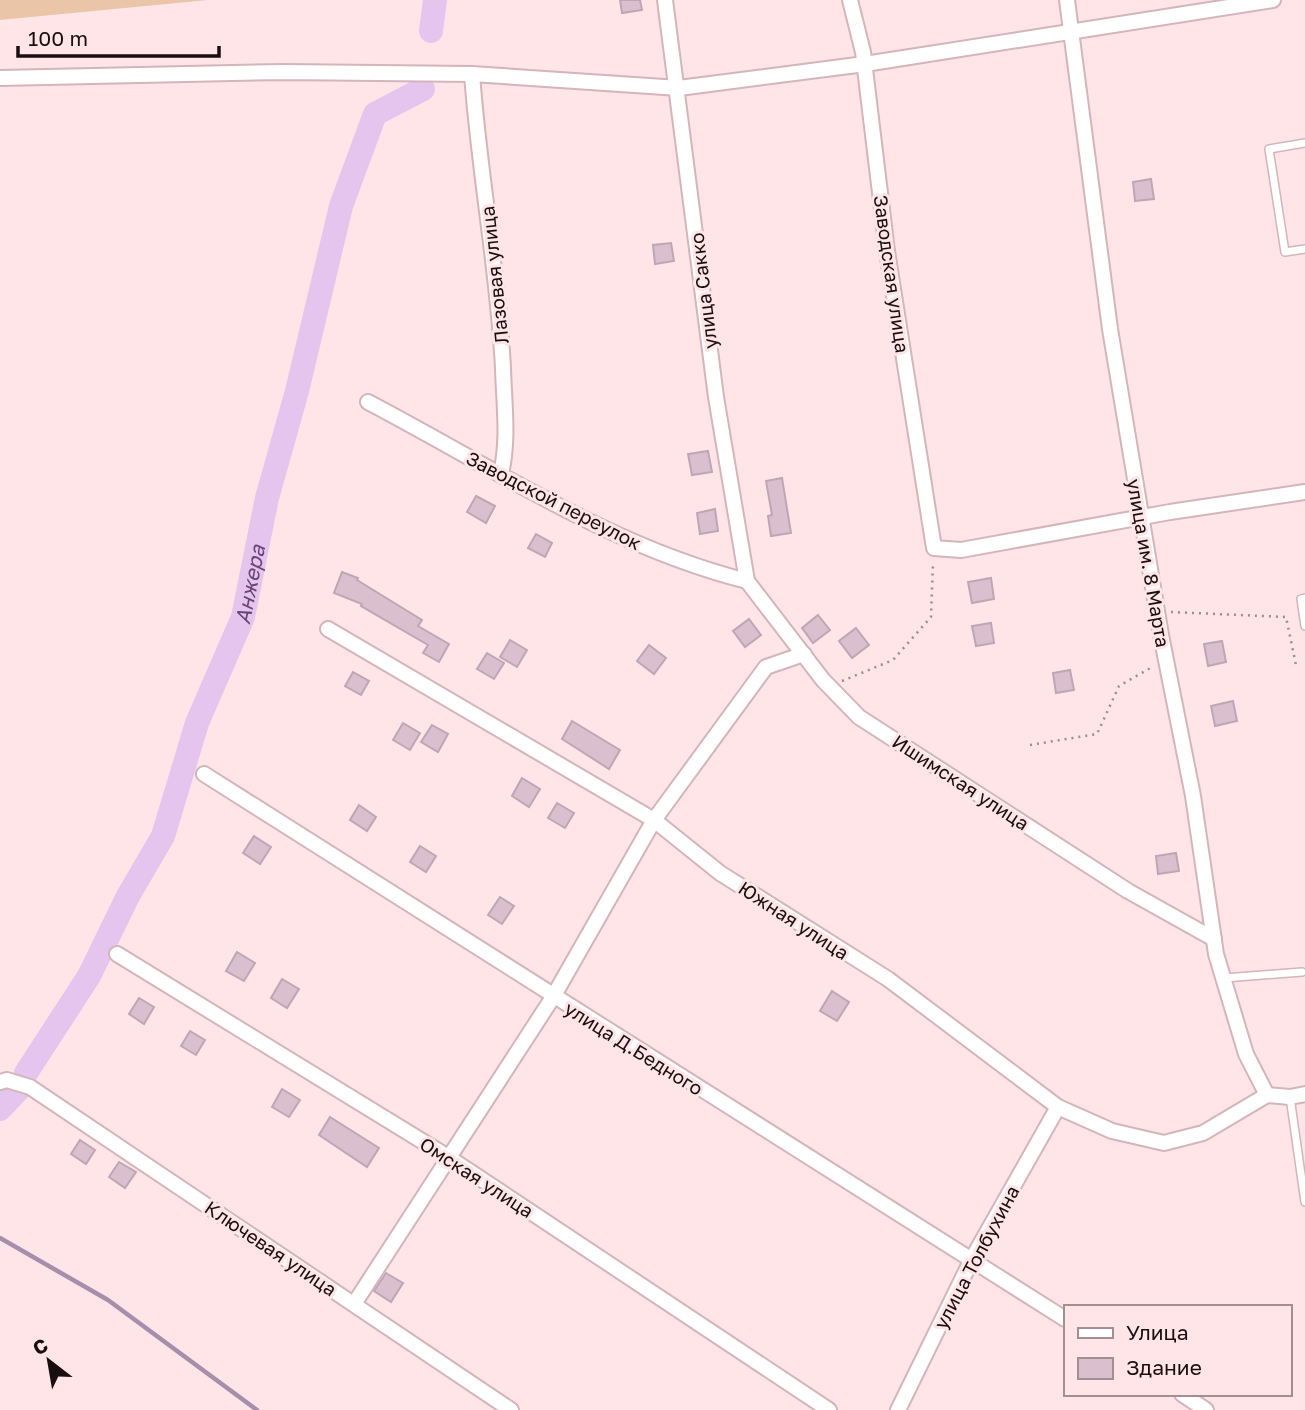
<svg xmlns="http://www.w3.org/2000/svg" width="1305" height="1410" viewBox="0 0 1305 1410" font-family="'Golos Text',sans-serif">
<rect width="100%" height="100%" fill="#ffe5e8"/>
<polygon fill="#ebc5a8" points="0,0 208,0 0,20"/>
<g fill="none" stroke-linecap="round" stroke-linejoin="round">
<polyline stroke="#a88eab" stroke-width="4.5" points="0,1238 108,1300 257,1410"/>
<g stroke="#e5c5ed" stroke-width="24">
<polyline points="431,31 435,0"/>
<path id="s1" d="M26,1073L89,976L128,896L163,836L197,723L243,617L267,498L297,391L341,206L375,114L423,89"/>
<polyline points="0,1109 18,1090"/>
</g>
</g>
<g fill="#dabfce" stroke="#c0a6b4" stroke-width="2">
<polygon points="620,0 640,0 642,10 622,13"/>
<polygon points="1151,179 1154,199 1135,201 1133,182"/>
<polygon points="671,243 674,261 655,264 653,245"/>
<polygon points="708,451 712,472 692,475 688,454"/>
<polygon points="782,478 791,533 771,536 768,516 772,515 766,481"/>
<polygon points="476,496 495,506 486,523 467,512"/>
<polygon points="715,509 718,531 700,534 697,513"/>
<polygon points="536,534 552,543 545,557 528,548"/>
<polygon points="342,572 358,578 357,580 422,620 418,626 449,644 439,662 423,653 428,645 361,606 362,604 334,593"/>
<polygon points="991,578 994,599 972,603 968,582"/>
<polygon points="818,615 830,630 813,643 802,628"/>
<polygon points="749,619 761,635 745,647 733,631"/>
<polygon points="991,623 994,643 976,646 972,626"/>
<polygon points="856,628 869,645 852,658 839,641"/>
<polygon points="510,640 527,650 517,667 500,657"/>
<polygon points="1222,641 1226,662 1208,666 1204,644"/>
<polygon points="649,645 666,658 654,674 637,661"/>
<polygon points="487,653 504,663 494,679 477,669"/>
<polygon points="1070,670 1074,690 1056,693 1053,673"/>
<polygon points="353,672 369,681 361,695 345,686"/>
<polygon points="1233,701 1237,721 1215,726 1211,706"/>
<polygon points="572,721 620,750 609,769 562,739"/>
<polygon points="403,723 420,733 410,750 393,740"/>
<polygon points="432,725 448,734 438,752 421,742"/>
<polygon points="522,778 540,789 529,807 512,796"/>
<polygon points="557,803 574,813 565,828 548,818"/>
<polygon points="359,805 376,817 367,831 350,820"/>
<polygon points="254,836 271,847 260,864 243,853"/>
<polygon points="420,846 436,856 426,872 410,862"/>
<polygon points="1176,853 1179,871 1158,874 1156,856"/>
<polygon points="500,897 514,906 502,924 488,915"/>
<polygon points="237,952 255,963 244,981 226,971"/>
<polygon points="282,979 299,989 287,1008 271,998"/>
<polygon points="832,991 849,1002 837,1021 820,1011"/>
<polygon points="139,998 154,1007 144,1024 129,1014"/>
<polygon points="190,1031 205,1040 196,1055 181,1046"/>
<polygon points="282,1089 300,1100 289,1117 272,1107"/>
<polygon points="330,1117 379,1148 367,1167 319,1135"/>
<polygon points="80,1140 95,1150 86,1164 71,1154"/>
<polygon points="119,1162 136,1172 125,1188 109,1177"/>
<polygon points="386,1273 403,1283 391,1302 374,1291"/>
</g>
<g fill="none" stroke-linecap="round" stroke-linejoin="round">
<defs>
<g id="service">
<polyline points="1305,143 1269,149 1285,252 1305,249"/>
<polyline points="1305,598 1301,599 1305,626"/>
<polyline points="1224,978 1302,972"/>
<polyline points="1290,1097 1305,1202"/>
</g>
<g id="minor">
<polyline points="665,0 716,397 747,581"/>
<polyline points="850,0 863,52 887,251 934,548 961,550 1170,512 1305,492"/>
<polyline points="1067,0 1110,329 1161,635 1193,796 1216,954 1246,1054 1267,1095 1290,1097 1305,1094"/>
<path d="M472,74C479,173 498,269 503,368C504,405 509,438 501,474"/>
<polyline points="0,78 283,72 472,74 679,88 865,64 1273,0"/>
<path d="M368,402C492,467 611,547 747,581"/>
<polyline points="747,581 823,680 859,717 1128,891 1214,939"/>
<polyline points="328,629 654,820 720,873 888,979 1058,1107 1112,1131 1164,1143 1203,1133 1267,1095"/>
<polyline points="204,774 1065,1319"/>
<polyline points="117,954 448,1157 829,1410"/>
<polyline points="0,1082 7,1080 30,1087 511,1410"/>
<polyline points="354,1304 553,997 654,820 766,667 804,654"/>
<polyline points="1182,1394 1206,1410"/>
<polyline points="898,1410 972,1259 1058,1107"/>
</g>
</defs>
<use href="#service" stroke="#d4b5b9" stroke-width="10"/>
<use href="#minor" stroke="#d4b5b9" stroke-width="18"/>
<g stroke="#9f8c8e" stroke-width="2.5" stroke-dasharray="2 5" stroke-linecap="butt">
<polyline points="1171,612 1286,617 1296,665"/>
<polyline points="842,681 893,660 931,617 933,562"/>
<polyline points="1030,745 1097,734 1119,686 1154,666"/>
</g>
<use href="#service" stroke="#fff" stroke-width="7"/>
<use href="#minor" stroke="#fff" stroke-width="14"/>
</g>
<g text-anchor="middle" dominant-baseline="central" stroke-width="6" stroke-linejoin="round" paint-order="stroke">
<g font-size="19" fill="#190f11" stroke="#ffe5e8">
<text transform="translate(892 274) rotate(82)">Заводская улица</text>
<text transform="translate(494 275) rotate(-96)">Лазовая улица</text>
<text transform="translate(703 291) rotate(-97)">улица Сакко</text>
<text transform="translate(554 500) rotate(27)">Заводской переулок</text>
<text transform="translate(1149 563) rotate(80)">улица им. 8 Марта</text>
<text transform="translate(961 782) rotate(33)">Ишимская улица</text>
<text transform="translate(794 920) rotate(33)">Южная улица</text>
<text transform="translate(634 1048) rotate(32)">улица Д.Бедного</text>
<text transform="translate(477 1177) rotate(33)">Омская улица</text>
<text transform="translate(271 1248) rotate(34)">Ключевая улица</text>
<text transform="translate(976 1257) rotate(-62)">улица Толбухина</text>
</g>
<g font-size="21" font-style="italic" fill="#6b4376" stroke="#ffe5e8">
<text stroke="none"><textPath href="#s1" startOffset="541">Анжера</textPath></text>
</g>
</g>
<rect x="1064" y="1305" width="228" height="91" fill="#ffe5e8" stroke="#a38f92" stroke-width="2"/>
<rect x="1078" y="1328" width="35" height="10" fill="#ffffff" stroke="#a38f92" stroke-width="2"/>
<text x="1126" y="1340" font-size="21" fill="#190f11">Улица</text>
<rect x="1078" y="1358" width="35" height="21" fill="#dabfce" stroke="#a38f92" stroke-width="2"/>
<text x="1126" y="1375" font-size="21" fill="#190f11">Здание</text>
<g transform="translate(49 1361) rotate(329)" stroke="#ffe5e8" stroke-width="5" paint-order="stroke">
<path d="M0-5L12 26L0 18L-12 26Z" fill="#190f11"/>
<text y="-10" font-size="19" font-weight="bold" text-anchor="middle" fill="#190f11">С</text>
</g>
<path d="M18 46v10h201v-10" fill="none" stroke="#190f11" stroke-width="3.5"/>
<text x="28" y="46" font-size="21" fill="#190f11" stroke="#ffe5e8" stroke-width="5" paint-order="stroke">100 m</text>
</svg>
